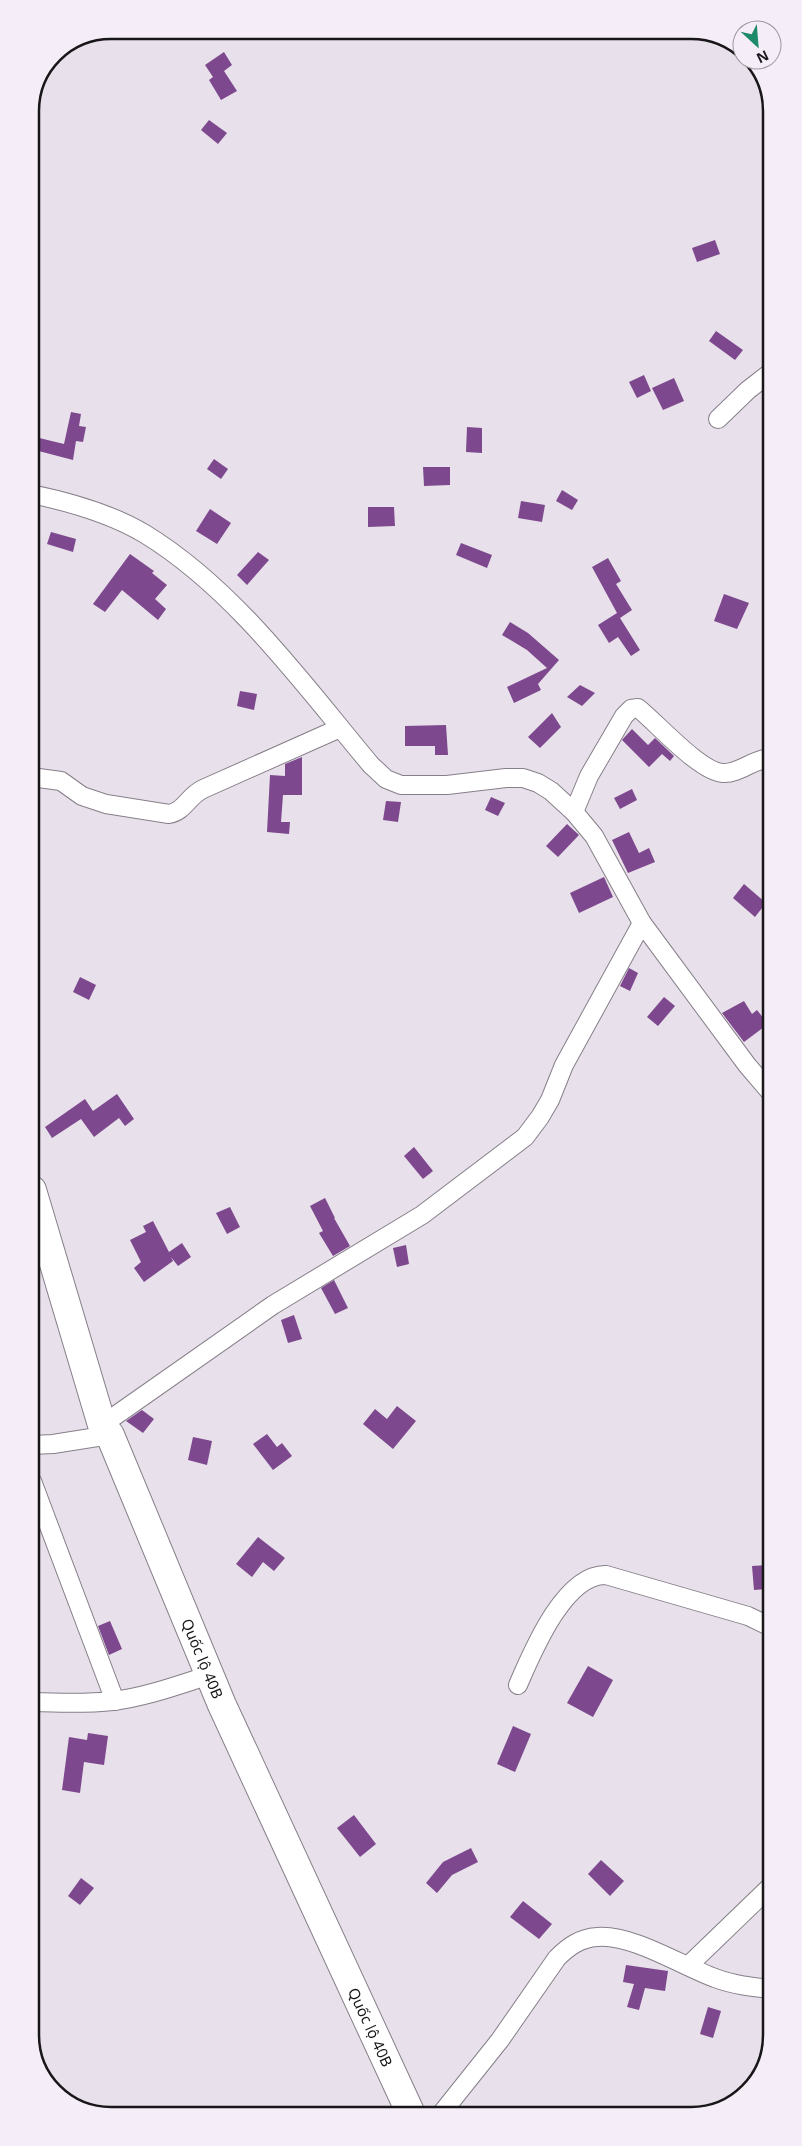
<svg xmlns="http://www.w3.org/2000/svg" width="802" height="2146" viewBox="0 0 802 2146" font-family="'Noto Sans',sans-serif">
<rect width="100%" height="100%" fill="#e8e0ea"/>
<g fill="#7d488e">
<polygon points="224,52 232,65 224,71 237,91 221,100 209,80 213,77 205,65"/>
<polygon points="209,120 227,133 218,144 201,130"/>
<polygon points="715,240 720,254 697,262 692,248"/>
<polygon points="716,331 743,350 735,360 709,341"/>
<polygon points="644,375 651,391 637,398 629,382"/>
<polygon points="674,378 684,401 663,410 652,388"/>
<polygon points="71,412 81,414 79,426 86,427 83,442 76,441 73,460 31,449 31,436 64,444"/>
<polygon points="467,427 482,428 482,453 466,452"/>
<polygon points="214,459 228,469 221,479 207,469"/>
<polygon points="423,467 450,467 450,485 424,486"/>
<polygon points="562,490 578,500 572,510 556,501"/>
<polygon points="521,501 545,505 542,522 518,518"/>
<polygon points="368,507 394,507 395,526 368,527"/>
<polygon points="210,509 231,523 217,544 196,531"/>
<polygon points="51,532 76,539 73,552 47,544"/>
<polygon points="461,543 492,555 487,568 456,555"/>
<polygon points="258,552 269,560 247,585 237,575"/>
<polygon points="130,554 154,571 152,573 167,585 155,599 166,609 158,620 122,590 105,612 93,604"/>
<polygon points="608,558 621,581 616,584 632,610 620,618 640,650 631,656 618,637 609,643 598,625 617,613 592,567"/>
<polygon points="724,594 749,603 737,629 714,621"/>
<polygon points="510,622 528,633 559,660 538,684 541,690 514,703 507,687 547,668 527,650 502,635"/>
<polygon points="580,685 595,693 582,706 567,697"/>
<polygon points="240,691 257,694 254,710 237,706"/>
<polygon points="552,713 561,727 540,748 528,737"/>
<polygon points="446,725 448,755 435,755 435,746 405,746 405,726"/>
<polygon points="632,729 648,745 655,738 674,756 670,761 662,754 649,767 622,740"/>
<polygon points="302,757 302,795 283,795 281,822 290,822 289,834 267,832 270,775 285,776 285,764"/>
<polygon points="632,789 637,800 620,809 614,798"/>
<polygon points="491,797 505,803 498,816 485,810"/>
<polygon points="386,801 401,802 398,822 383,820"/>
<polygon points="567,824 579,835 558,857 546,846"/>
<polygon points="629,832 639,853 649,848 655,862 628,873 612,840"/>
<polygon points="604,877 613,897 579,913 570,893"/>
<polygon points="744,884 766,903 755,917 733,898"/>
<polygon points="629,968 638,973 630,991 620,986"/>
<polygon points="80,977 96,985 89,1000 73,992"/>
<polygon points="664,997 675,1006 658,1026 647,1017"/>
<polygon points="744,1001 752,1014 757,1010 768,1024 744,1042 722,1013"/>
<polygon points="117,1094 134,1119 125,1126 119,1118 94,1137 81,1119 52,1138 45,1127 85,1099 93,1111"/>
<polygon points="414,1147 433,1171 423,1179 404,1156"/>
<polygon points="325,1198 335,1218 334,1218 350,1246 333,1256 319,1233 323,1231 310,1206"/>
<polygon points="230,1207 240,1227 227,1234 216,1213"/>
<polygon points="153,1221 169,1252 182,1243 191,1257 178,1266 171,1257 173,1261 144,1282 134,1268 141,1262 130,1240 146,1232 143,1226"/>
<polygon points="406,1245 409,1264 397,1267 393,1248"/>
<polygon points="334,1280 348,1308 335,1314 321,1288"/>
<polygon points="294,1315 302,1339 288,1343 281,1320"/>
<polygon points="397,1406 416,1421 393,1449 363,1424 375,1409 387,1419"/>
<polygon points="142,1410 154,1419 143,1433 126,1421"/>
<polygon points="267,1434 277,1447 282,1443 292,1456 273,1470 253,1444"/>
<polygon points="193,1437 212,1441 207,1465 188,1460"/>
<polygon points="258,1537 285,1558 274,1571 263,1562 252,1577 236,1564"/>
<polygon points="767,1565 768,1589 754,1590 752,1566"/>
<polygon points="110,1621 122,1649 109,1655 98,1626"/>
<polygon points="588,1666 613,1680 593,1717 567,1703"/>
<polygon points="513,1726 531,1734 515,1772 497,1764"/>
<polygon points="88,1733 108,1736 104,1765 84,1762 80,1793 62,1790 69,1737 87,1740"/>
<polygon points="354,1815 376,1844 360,1857 337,1828"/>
<polygon points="471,1848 478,1862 452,1875 437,1893 426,1883 443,1862"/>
<polygon points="601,1860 624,1881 610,1896 588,1874"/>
<polygon points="81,1878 94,1888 80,1905 68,1896"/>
<polygon points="523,1901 552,1924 539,1939 510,1917"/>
<polygon points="626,1965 668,1971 665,1991 645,1988 639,2010 627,2007 634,1984 623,1982"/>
<polygon points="708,2007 721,2011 713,2038 700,2034"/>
</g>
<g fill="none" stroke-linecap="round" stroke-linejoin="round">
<defs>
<g id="minor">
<polyline points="718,419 748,390 770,373"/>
<path d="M31,494C70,502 110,513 145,534C235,589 304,685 371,765L386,779L401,785H447L506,778H523L538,783L551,791L574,812L594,836L642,923L747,1065L771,1093"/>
<path d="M31,777L61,781L82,796L106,804L169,814C185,811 188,796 203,789L340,728"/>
<path d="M574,812L589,776L624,716L631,709L638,708C657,723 700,772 723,773C739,774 753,759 770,758"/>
<polyline points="102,1425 273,1305 422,1215 525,1137 540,1117 550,1100 564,1065 642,923"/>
<polyline points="32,1445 53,1444 110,1435"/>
<polyline points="32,1481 115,1701"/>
<path d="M518,1685C532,1653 564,1574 606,1575L748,1616L771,1627"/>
<path d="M32,1702C59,1703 86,1704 113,1701C146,1697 178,1685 210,1675"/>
<polyline points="688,1966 772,1885"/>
<path d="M441,2114L500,2040L557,1958C568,1947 580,1938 597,1937C630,1933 684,1967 715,1978C733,1985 753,1987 772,1989"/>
</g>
<g id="trunk">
<path id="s1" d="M32,1190L102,1425L110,1435L222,1705L411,2114"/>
</g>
</defs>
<use href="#minor" stroke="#867f89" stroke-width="20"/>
<use href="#trunk" stroke="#867f89" stroke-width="30"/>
<use href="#minor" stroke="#fff" stroke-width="18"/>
<use href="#trunk" stroke="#fff" stroke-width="28"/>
</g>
<g text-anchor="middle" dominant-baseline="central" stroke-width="5" stroke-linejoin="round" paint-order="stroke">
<g font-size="15" fill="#181619" stroke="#f5edf8">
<text stroke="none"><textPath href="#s1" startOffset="500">Quốc lộ 40B</textPath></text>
<text stroke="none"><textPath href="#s1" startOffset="905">Quốc lộ 40B</textPath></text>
</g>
</g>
<path d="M0 0H802V2146H0ZM111 39H691A72 72 0 0 1 763 111V2035A72 72 0 0 1 691 2107H111A72 72 0 0 1 39 2035V111A72 72 0 0 1 111 39Z" fill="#f5edf8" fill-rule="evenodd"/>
<path fill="none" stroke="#181619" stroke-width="2.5" d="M111 39H691A72 72 0 0 1 763 111V2035A72 72 0 0 1 691 2107H111A72 72 0 0 1 39 2035V111A72 72 0 0 1 111 39Z"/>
<g transform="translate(757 45) rotate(154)"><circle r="24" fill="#f5edf8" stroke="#9d979f"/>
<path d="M0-4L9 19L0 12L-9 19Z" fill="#1d8b6a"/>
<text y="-8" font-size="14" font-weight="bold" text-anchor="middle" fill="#181619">N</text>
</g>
</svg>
